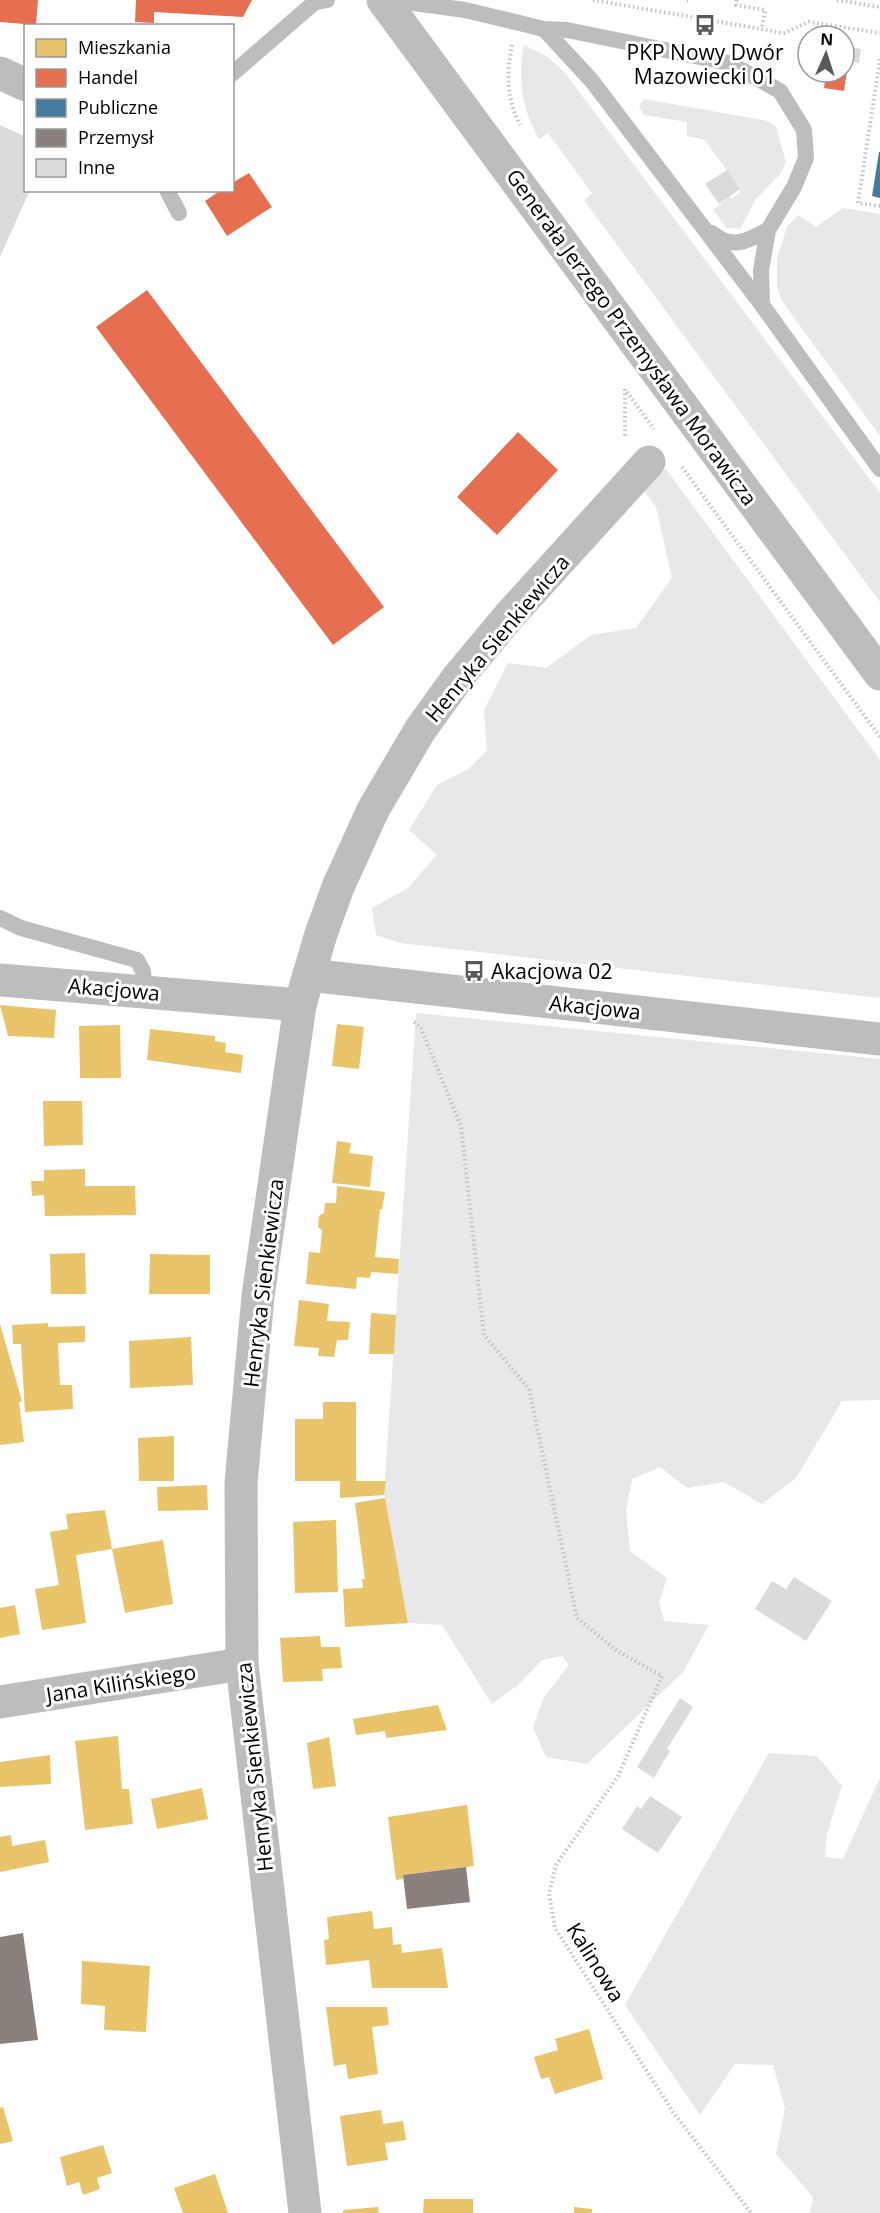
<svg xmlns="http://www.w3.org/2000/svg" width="880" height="2213" viewBox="0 0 880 2213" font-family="'Open Sans',sans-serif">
<rect width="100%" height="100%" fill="#fff"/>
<g fill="#e8e8e8">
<path d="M524,45L548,57L565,73L880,493V602L584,200L592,193L548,133L539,139C522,110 517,77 524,45Z"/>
<polygon points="644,99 768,121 776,127 786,162 780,174 756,199 740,229 727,228 713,210 729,197 731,199 740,193 740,189 705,140 687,136 687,122 644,115 639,106"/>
<polygon points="843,208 880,214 880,436 782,301 777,288 777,259 787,227 798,215 816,227"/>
<polygon points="666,469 880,760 880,998 400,943 376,935 372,908 408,888 437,855 409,830 437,785 469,769 487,750 484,710 508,663 546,668 591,635 636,628 672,578 656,507 642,488"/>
<polygon points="416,1013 880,1059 880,1400 842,1401 796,1478 762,1504 724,1482 687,1488 660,1467 632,1479 626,1511 630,1551 667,1578 659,1602 664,1621 709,1625 683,1672 587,1764 546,1757 533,1728 543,1699 569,1665 562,1656 542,1660 518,1685 492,1704 442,1625 408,1623 384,1495"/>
<polygon points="769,1753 817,1756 842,1786 827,1834 825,1857 843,1859 880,1778 880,2213 810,2213 813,2197 776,2154 785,2108 773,2065 735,2064 700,2115 625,2005"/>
</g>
<g fill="#e9c46a">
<polygon points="0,1005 56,1010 54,1038 8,1036"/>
<polygon points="337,1024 364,1027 359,1069 332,1066"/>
<polygon points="120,1025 121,1078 80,1078 79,1026"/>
<polygon points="150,1029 215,1036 215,1041 226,1043 225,1052 243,1055 241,1073 147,1060"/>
<polygon points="43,1101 82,1101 83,1145 44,1146"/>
<polygon points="337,1141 351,1143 349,1153 373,1156 370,1187 332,1183"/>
<polygon points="85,1169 85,1186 135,1186 136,1215 45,1216 44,1195 32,1196 31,1181 44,1181 44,1170"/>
<polygon points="337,1186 385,1192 382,1210 380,1209 375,1257 399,1259 398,1274 371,1272 370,1278 357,1277 356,1289 306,1284 309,1252 320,1253 322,1230 318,1227 319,1216 324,1213 325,1203 336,1203"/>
<polygon points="85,1253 86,1294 51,1294 50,1254"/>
<polygon points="150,1254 210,1255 210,1294 149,1294"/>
<polygon points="299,1300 329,1304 327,1321 350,1322 348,1340 337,1340 334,1357 318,1356 319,1348 294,1346"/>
<polygon points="371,1313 396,1315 394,1354 369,1354"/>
<polygon points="48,1323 48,1327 85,1326 85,1342 58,1343 60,1385 72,1385 73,1409 25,1412 21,1344 13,1344 12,1325"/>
<polygon points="0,1324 22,1401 19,1402 24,1442 0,1445"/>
<polygon points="191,1337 193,1385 130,1388 129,1341"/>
<polygon points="323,1402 356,1402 356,1481 386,1481 384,1495 340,1498 340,1481 295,1481 295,1419 323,1419"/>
<polygon points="174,1436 174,1481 139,1481 138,1438"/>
<polygon points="207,1485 208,1510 158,1511 157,1487"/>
<polygon points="385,1498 408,1623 345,1627 343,1589 363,1588 362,1579 365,1579 355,1503"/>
<polygon points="105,1510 112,1549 76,1555 86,1623 42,1630 35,1589 59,1585 50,1532 68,1529 66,1514"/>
<polygon points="336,1520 338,1592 295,1593 293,1522"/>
<polygon points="163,1540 173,1604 125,1613 112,1549"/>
<polygon points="15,1605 20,1634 0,1638 0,1608"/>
<polygon points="320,1636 321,1647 340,1647 342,1668 322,1669 323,1681 283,1682 280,1638"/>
<polygon points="438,1705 447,1730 386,1738 385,1731 356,1735 353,1719"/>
<polygon points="118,1736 122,1789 129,1789 133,1824 85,1830 75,1741"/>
<polygon points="329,1737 336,1786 313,1789 307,1743"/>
<polygon points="50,1755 51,1784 0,1787 0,1762"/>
<polygon points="202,1788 208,1819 157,1829 151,1799"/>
<polygon points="467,1805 474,1866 403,1875 403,1879 396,1880 388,1817"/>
<polygon points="11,1835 12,1846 45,1840 49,1862 0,1872 0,1837"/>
<polygon points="372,1911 374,1929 392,1927 393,1945 401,1944 402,1953 442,1948 448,1988 372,1988 369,1960 326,1965 324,1940 329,1939 327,1917"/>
<polygon points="82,1961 150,1966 146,2032 104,2030 105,2006 81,2004"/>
<polygon points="326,2007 387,2007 389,2025 372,2027 378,2074 348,2079 346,2064 334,2066"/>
<polygon points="589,2029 603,2079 555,2094 549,2077 541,2079 534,2057 558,2050 555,2039"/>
<polygon points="3,2107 13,2141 0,2144 0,2108"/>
<polygon points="381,2110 383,2124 403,2121 406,2140 385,2143 388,2160 347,2166 340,2116"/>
<polygon points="103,2145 112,2173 97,2178 100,2189 83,2195 79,2182 67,2186 60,2157"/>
<polygon points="215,2174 228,2213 183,2213 174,2188"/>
<polygon points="424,2199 473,2199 473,2213 423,2213"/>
<polygon points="378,2207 379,2213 343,2213 343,2210"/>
<polygon points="574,2207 592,2209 592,2213 574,2213"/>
</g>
<g fill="#e76f51">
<polygon points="0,0 38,0 36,25 0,22"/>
<polygon points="136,0 252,0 243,17 154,12 154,23 135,22"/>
<polygon points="844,65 848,65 844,91 824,88 826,72 844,72"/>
<polygon points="249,173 272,207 227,236 205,201 221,190 232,190 232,183"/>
<polygon points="147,290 384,607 333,645 96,327"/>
<polygon points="518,432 558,470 497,535 457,497"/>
</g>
<polygon fill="#457b9d" points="879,152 880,152 880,198 872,196"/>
<g fill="#8a817c">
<polygon points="466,1867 470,1902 407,1909 403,1875"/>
<polygon points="23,1933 38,2040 0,2044 0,1937"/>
</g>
<g fill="#dbdbdb">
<polygon points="844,46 861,49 859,63 844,61"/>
<polygon points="0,125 26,137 26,190 30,190 0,257"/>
<polygon points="727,170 740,189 719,204 705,184"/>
<polygon points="794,1577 832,1601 806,1641 755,1609 772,1581 786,1589"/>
<polygon points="680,1698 693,1707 667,1749 670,1751 654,1778 637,1767"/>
<polygon points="650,1796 682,1817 658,1853 622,1829 637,1806 641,1809"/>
</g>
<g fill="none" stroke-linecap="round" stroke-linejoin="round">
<g stroke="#c2c2c2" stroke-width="4" stroke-dasharray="1.5 3" stroke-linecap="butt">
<polyline points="593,0 784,33 809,22 880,33"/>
<polyline points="687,0 688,0"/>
<polyline points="737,0 736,5 765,10 762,29"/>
<polyline points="837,0 880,7"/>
<path d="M512,45C506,73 507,100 520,125"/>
<polyline points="880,59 858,203 880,206"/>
<polyline points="625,389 625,437"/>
<polyline points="627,392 654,429"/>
<polyline points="682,467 880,737"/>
<polyline points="414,1022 420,1026 461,1126 484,1335 529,1389 577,1618 617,1651 662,1676 618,1776 556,1865 549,1894 555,1928 673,2112 751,2213"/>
</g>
<g stroke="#bdbdbd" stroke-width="16">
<polyline points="392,0 465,10 544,29 567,30 729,63 780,91 804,130 806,158 794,187 768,230 761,270 762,305"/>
<polyline points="544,29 592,81 762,305 880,469"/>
<polyline points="232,74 315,2 327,0"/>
<polyline points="167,190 179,213"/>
<path d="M712,233C731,250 748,241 768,230"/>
<polyline points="0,918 21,928 137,960 143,971 145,992"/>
</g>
<g stroke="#bdbdbd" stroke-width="33">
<polyline points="0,73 26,85"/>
<polyline points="309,975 880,1039"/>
<polyline points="0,980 300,1005"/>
<polyline points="0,1702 242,1664"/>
<polyline points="305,2213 242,1664 241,1483 258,1296 300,1005 321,934 338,887 373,810 420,730 459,676 510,615 649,462"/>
</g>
<polyline stroke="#bdbdbd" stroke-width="33" points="383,0 880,674"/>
</g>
<defs>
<symbol id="bus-bare" viewBox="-9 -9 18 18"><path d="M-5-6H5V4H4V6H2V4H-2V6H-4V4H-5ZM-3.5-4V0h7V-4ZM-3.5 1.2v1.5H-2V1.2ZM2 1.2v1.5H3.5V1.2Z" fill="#595959" stroke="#fff" stroke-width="2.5" paint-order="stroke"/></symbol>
</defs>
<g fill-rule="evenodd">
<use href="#bus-bare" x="690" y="10" width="30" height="30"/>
<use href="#bus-bare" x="459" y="956" width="30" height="30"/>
</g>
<g text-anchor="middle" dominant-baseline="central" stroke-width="6" stroke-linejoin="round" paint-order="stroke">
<g font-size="21" fill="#000" stroke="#fff">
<text x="705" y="52">PKP Nowy Dwór<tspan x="705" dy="24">Mazowiecki 01</tspan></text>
<text x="491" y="971" text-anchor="start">Akacjowa 02</text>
</g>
<g font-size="21" fill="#000" stroke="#fff">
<text transform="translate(632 337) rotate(54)">Generała Jerzego Przemysława Morawicza</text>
<text transform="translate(497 638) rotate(-50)">Henryka Sienkiewicza</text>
<text transform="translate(114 989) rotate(5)">Akacjowa</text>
<text transform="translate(595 1007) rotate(6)">Akacjowa</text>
<text transform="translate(263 1283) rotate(-83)">Henryka Sienkiewicza</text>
<text transform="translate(121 1683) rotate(-9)">Jana Kilińskiego</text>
<text transform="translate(254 1767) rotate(-96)">Henryka Sienkiewicza</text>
<text transform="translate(596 1962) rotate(58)">Kalinowa</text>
</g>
</g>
<rect x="24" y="24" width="210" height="168" fill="#ffffff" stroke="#999999" stroke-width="1.5"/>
<rect x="36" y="39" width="30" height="18" fill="#e9c46a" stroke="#999999" stroke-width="1.5"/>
<text x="78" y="54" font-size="18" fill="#000000">Mieszkania</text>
<rect x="36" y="69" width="30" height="18" fill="#e76f51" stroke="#999999" stroke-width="1.5"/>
<text x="78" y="84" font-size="18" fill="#000000">Handel</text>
<rect x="36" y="99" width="30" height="18" fill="#457b9d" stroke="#999999" stroke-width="1.5"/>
<text x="78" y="114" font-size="18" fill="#000000">Publiczne</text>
<rect x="36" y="129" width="30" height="18" fill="#8a817c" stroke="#999999" stroke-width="1.5"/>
<text x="78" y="144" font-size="18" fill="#000000">Przemysł</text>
<rect x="36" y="159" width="30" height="18" fill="#dbdbdb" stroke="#999999" stroke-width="1.5"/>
<text x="78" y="174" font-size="18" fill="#000000">Inne</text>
<g transform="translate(826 54) rotate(3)"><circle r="28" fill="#ffffff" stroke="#999999" stroke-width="1.5"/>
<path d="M0-4.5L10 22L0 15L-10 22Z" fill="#595959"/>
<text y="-9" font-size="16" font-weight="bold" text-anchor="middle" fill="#000000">N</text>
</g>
</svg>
